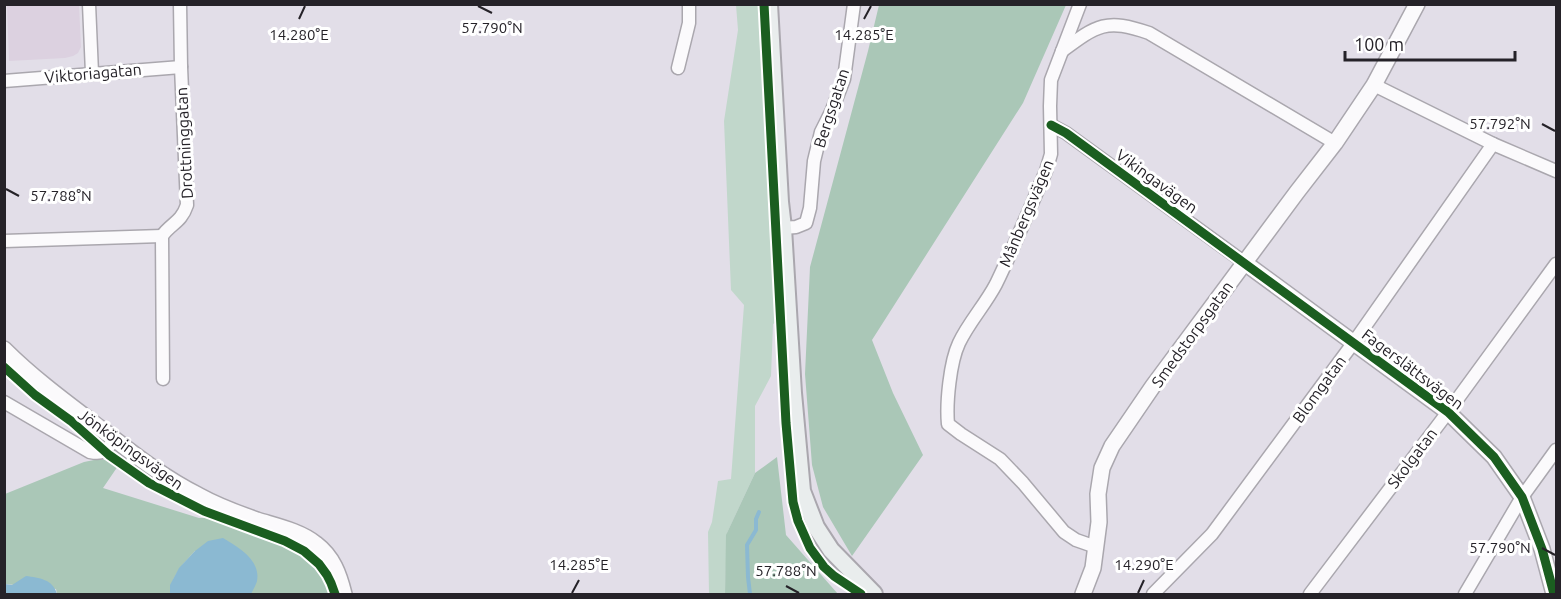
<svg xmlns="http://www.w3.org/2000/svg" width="1561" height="599" viewBox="0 0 1561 599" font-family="Ubuntu,sans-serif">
<rect width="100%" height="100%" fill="#e2dee8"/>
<polygon fill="#dcd1e0" points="7,5 79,5 81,47 78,53 73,56 65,58 9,61"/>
<polygon fill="#c1d7cb" points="736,5 758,5 765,82 778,321 773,324 771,376 755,406 755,473 727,533 725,594 709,594 708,532 712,522 718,481 731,479 744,305 731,290 724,121 738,30"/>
<g fill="#aac7b7">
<polygon points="879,5 1066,5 1023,103 872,340 893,393 923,455 852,556 823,507 812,465 805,374 810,267 868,51"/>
<polygon points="777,457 786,535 838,594 725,594 726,535 755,473"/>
<path d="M99,459L108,460L118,466L103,488L199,518H215L293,549L306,556L322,573L330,594H251L195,551C183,564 171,576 170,594H57L56,589L5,584V494L84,462Z"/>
</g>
<g fill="#8bb9d2">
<path d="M223,538C238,547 261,560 257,581C256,585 253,590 251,594H170V585L179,568L195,551L208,541Z"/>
<path d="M26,576C39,578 53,579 57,594H5V584L12,585Z"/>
</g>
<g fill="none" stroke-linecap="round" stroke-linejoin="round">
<polyline stroke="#8bb9d2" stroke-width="4" points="750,594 748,577 747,545 756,530 756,519 759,512"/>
<defs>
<g id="minor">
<polyline points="89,4 92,73"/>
<path d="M1080,4L1051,80L1050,106L1051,154L1046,171C1030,208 1014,247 996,284C985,305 969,322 959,343C950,362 946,403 948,424L961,434L1000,459L1023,483L1064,532L1076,540L1096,547"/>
<path d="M1062,51C1097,25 1106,18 1149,33L1335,143"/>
<polyline points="678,68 689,23 689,4"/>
<polyline points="4,81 181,67"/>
<polyline points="1374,85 1493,144 1556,171"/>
<polyline points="1051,125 1066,133 1245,263"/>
<polyline points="783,228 796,227 806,223 810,208 814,161 821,132 832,110 844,79 854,4"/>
<polyline points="4,241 162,236"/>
<path d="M163,379L162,236C171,223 181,223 187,205L181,67L180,4"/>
<path d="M4,402L90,452C105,455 106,450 115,439"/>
<polyline points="1153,594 1212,534 1354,342 1493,144"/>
<polyline points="1310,594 1448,412 1556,264"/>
<polyline points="1465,594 1522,497 1556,450"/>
</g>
<g id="tertiary">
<polyline points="1245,263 1448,412 1494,457 1522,497 1542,549 1554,594"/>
<path d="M4,349C33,378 67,403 100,428C131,452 162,477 198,495C216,505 237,513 257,520C276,526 300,531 316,544C333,557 339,574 344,594"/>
<polyline points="1083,594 1093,568 1099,522 1098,494 1102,468 1112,446 1153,386 1297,192 1335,143 1374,85 1417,4"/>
</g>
<polyline id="secondary" points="769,4 780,202 783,228 793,393 802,491 816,527 831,550 874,594"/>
</defs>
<use href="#minor" stroke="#aaa7ae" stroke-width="15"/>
<use href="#tertiary" stroke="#aaa7ae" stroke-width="18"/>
<use href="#secondary" stroke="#aaa7ae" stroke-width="20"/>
<use href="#minor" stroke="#fbfafc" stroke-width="12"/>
<use href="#tertiary" stroke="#fbfafc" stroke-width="15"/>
<use href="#secondary" stroke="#e9eded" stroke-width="16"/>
<defs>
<g id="cycleway">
<polyline points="764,4 786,423 793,502 798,521 810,548 824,567 834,576 861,594"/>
<polyline points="1051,125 1066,133 1448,412 1494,457 1522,497 1542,549 1554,594"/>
<polyline points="4,367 35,395 71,421 109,455 149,483 204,511 285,541 304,551 319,564 327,575 331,583 335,594"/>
</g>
</defs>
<use href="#cycleway" stroke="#fff" stroke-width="13"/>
<use href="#cycleway" stroke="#1b5e20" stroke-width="9"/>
</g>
<path fill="none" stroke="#252228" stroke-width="2" d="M478,6L492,13M299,19L305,6M864,19L871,6M1542,124L1555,131M6,189L19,196M1542,548L1555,555M786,586L799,593M572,593L579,580M1138,593L1144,580"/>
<g text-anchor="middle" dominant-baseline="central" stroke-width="6" stroke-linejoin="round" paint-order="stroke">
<g font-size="16" fill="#252228" stroke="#fff">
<text transform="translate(93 73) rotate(-5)">Viktoriagatan</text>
<text transform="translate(831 108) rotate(-72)">Bergsgatan</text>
<text transform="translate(184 143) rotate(-93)">Drottninggatan</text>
<text transform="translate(1157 181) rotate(36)">Vikingavägen</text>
<text transform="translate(1026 213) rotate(-67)">Månbergsvägen</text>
<text transform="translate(1192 334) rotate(-54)">Smedstorpsgatan</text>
<text transform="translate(1413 369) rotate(37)">Fagerslättsvägen</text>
<text transform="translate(1319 389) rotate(-54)">Blomgatan</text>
<text transform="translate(131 449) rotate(36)">Jönköpingsvägen</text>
<text transform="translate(1412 458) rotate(-53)">Skolgatan</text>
</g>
</g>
<g font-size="15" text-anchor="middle" fill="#252228" stroke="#fff" stroke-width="6" stroke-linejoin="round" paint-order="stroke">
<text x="492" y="33">57.790°N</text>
<text x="299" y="40">14.280°E</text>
<text x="864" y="40">14.285°E</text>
<text x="1500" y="129">57.792°N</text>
<text x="61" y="201">57.788°N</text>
<text x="1500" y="553">57.790°N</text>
<text x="579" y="570">14.285°E</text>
<text x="1144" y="570">14.290°E</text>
<text x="786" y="576">57.788°N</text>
</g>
<rect width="1561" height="599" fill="none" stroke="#252228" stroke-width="12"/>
<path d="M1345 51v9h170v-9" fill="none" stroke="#252228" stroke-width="3"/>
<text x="1354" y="51" font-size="18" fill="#252228" stroke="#ffffff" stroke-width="4.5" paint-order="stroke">100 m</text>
</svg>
